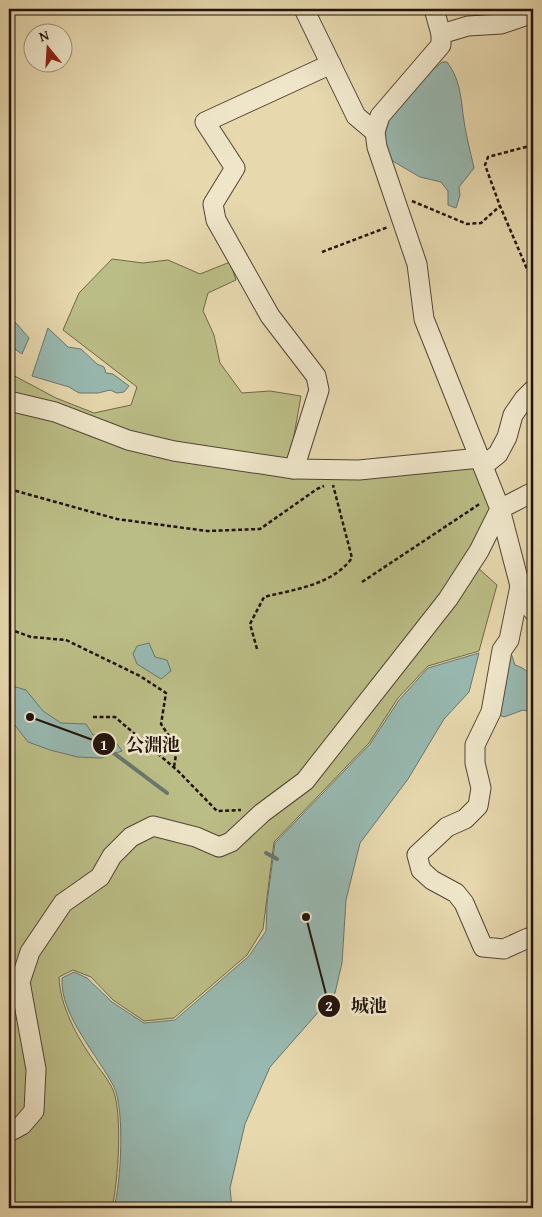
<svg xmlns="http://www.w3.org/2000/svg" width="542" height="1217" viewBox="0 0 542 1217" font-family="'Gentium Book Plus','Noto Serif JP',serif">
<rect width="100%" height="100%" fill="#e7d8ae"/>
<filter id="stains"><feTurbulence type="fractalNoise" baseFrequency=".004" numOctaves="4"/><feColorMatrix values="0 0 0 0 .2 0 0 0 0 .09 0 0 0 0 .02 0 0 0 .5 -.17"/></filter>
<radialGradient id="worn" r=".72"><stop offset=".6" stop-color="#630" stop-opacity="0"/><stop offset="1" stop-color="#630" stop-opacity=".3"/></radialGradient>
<path fill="#bbbd86" stroke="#6e6848" d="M112,259L143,263L168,260L200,274L230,262L236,280L208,293L203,311L214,335L220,363L242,393L270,391L301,396L290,458L293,473L476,466L497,532L477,567L497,585L479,651L428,666L398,698L369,743L274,842L263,929L247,955L174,1018L144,1021L113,1000L91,977L73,970L59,977C60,1006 77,1037 94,1061C100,1070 109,1080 113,1090C123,1114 118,1182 112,1208H9V373L56,398L94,413L131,405L137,387L63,330L79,293Z"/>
<g fill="#98b9b1" stroke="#68776e">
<path d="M442,62H447C459,77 461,96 463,114C465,132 470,150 474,168L459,187L460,195L456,208L448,205V191L441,182L420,177L391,160L380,128L424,78Z"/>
<polygon points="9,315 29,338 22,354 9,345"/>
<polygon points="48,328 68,347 81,349 97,364 104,367 106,373 113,374 129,386 124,392 117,393 110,390 98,393 79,393 69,387 32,376"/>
<polygon points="149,643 155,657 167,660 171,671 161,679 137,664 133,654 137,646"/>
<path d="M479,653L469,692L444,719L408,779L360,843L346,900L342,963L335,993L270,1067L245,1124L230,1188L232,1208H114C121,1183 125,1110 114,1087C98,1055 60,1016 62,978L74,972L87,978L112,1002L144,1023L175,1020L249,956L266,931L267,903L275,843L370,744L399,700L428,668Z"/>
<path d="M511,653L515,665C540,673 533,690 533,712L523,710L504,717L495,713Z"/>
<polygon points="9,685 26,690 43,711 61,723 86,724 93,735 111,735 122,751 101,758 78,757 50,750 28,742 14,724 9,722"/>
</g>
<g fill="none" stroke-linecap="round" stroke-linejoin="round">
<g stroke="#68776e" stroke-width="4">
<polyline points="111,751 167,793"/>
<polyline points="266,853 277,859"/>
</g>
<defs>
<g id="minor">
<polyline points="304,9 356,116 375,132"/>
<polyline points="441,34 468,26 501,24 533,13"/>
<polyline points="9,401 55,412 128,440 174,451 294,469 359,470 480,458"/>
<polyline points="483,466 498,454 507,437 513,415 524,399 533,390"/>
<polyline points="294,469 319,390 316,376 270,316 216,220 213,204 235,168 205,122 331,64"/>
<polyline points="533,492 500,509 520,586 533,611"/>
<polyline points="520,586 509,640 502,650 491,712 475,745 475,763 481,788 478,806 465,819 447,827 417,855 421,870 432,880 456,893 464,903 483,947 504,949 528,938 533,938"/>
<polyline points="9,1132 22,1125 34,1111 36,1069 20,982 30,952 63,903 100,877 112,856 131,837 153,826 196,837 219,847 231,842 262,813 305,781 448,599 479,551 500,509 424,319 417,264 377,147 375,132 380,116 441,45 441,34 434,9"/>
</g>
</defs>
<use href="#minor" stroke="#524433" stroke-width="21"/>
<g stroke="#21130a" stroke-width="2.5" stroke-dasharray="4 2.5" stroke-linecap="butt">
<polyline points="533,145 488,157 485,165 500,206 533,283"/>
<polyline points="412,201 467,224 481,223 500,206"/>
<polyline points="322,252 388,227"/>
<polyline points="9,489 117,519 207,531 260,529 317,489 324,486"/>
<polyline points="362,582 481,503"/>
<polyline points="9,629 31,637 66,640 140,676 166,693 161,724 177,748 174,767"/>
<path d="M257,649L250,624L264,597C296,589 332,585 352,558L333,485"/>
<polyline points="93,717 115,717 178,771 217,811 241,810"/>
</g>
<use href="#minor" stroke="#efe6ca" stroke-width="19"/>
</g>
<path fill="none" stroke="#21130a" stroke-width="2" d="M30 717L104 744M306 917L329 1006"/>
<g fill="#21130a" stroke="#efe6ca" stroke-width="2">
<circle cx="30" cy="717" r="5"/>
<circle cx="306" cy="917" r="5"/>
<circle cx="104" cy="744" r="12"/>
<circle cx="329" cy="1006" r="12"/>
</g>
<g font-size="15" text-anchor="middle" font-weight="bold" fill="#fff">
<text x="104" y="750">1</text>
<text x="329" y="1011">2</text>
</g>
<g font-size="18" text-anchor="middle" font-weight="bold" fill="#21130a" stroke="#efe6ca" stroke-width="5" stroke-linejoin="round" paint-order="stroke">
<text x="153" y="751">公淵池</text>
<text x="369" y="1012">城池</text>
</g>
<rect width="542" height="1217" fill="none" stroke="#e7d8ae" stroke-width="30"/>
<rect x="10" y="10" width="522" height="1197" fill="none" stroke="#21130a" stroke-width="2.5"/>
<rect x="15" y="15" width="512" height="1187" fill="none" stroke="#21130a"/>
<g transform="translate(48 48) rotate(342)"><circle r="24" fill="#efe6ca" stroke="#9d927d"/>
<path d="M0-4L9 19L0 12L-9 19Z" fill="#8f2418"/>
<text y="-8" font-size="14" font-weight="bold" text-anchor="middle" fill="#21130a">N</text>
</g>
<rect width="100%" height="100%" filter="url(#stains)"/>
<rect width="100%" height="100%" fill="url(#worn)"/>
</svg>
